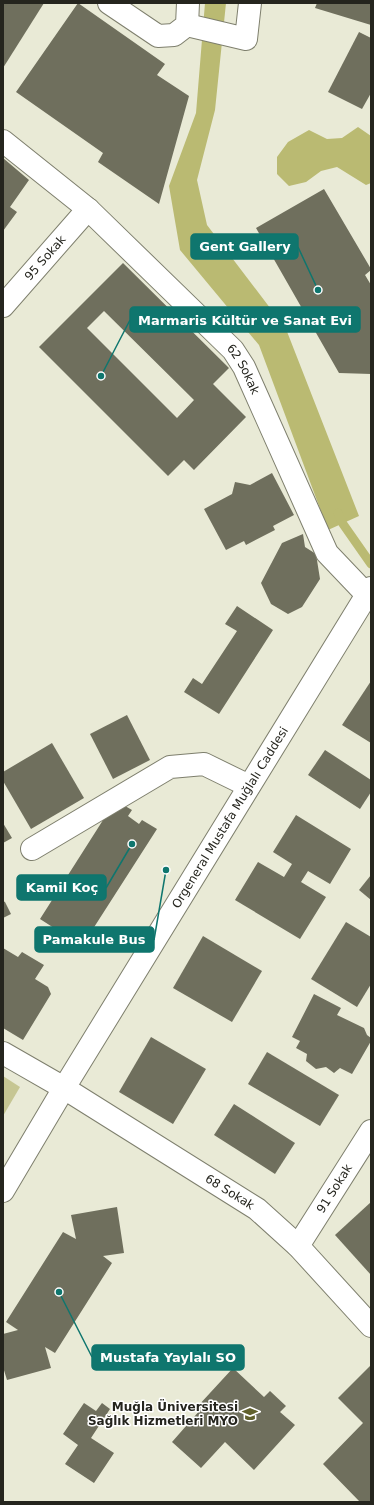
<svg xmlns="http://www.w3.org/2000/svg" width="374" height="1505" viewBox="0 0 374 1505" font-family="'DejaVu Sans',sans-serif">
<rect width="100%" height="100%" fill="#e9ead6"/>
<polygon fill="#c6c693" points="3,1076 20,1087 3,1116"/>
<g fill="#baba72">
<polygon points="205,3 226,3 215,110 197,180 207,225 286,329 359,516 328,530 259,345 180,250 169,186 196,113"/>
<polygon points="358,127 371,136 371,183 366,185 337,167 321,171 306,182 289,186 277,174 277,157 288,142 309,130 327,139 342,138"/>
</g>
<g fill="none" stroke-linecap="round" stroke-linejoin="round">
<polyline stroke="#baba72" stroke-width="9" points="338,513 343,524 371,564"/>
</g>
<g fill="#6f6f5d" fill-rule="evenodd">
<polygon points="3,3 44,3 3,68"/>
<polygon points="78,3 165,64 157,75 189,96 159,204 98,162 103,153 16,92"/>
<polygon points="317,3 371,3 371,25 315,8"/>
<polygon points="359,32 371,38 371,93 362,109 328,92"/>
<polygon points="3,158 29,180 10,207 17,212 3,231"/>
<polygon points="324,189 371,269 371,270 365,275 371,285 371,374 339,373 256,228"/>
<path d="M123,263L229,368L213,384L246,417L194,470L184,460L168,476L39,347ZM104,311L194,400L177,418L87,328Z"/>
<polygon points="272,473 294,515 273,526 275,530 246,545 244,541 226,550 204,509 232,494 235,482 250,485"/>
<polygon points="303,534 305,547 316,554 320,579 302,607 288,614 271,604 261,583 282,543"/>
<polygon points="237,606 273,630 219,714 184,692 193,678 202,684 237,631 225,624"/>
<polygon points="371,681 371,743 342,725"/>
<polygon points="127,715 150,760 113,779 90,734"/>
<polygon points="52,743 84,798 31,829 3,781 3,772"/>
<polygon points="325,750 371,780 371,792 360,809 308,775"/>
<polygon points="120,803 132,810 128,816 139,824 142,820 157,829 82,946 40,919 112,806"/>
<polygon points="296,815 351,849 330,884 308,871 301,882 326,897 300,939 235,900 258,862 284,877 292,864 273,852"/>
<polygon points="3,823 12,838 3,843"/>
<polygon points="371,875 371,900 359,890"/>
<polygon points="3,901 5,902 11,914 3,918"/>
<polygon points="346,922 371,937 371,984 357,1007 311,979"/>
<polygon points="203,936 262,971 232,1022 173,988"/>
<polygon points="3,948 18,957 22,952 44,965 35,979 48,987 51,994 23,1040 3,1028"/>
<polygon points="314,994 341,1008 337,1015 364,1028 367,1035 371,1038 371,1041 352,1074 340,1068 334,1073 326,1067 316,1069 306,1061 307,1054 296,1048 300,1041 292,1037"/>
<polygon points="151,1037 206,1069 173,1124 119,1092"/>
<polygon points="267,1052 339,1095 320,1126 248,1084"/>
<polygon points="234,1104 295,1143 275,1174 214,1135"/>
<polygon points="371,1202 371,1275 335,1235"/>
<polygon points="117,1207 124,1253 103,1256 112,1263 55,1353 45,1347 51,1368 7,1380 3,1367 3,1334 18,1330 6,1322 63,1232 76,1239 71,1215"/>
<polygon points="370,1366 371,1502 360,1502 323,1464 363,1423 338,1398"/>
<polygon points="233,1368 264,1397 270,1391 286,1406 280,1412 295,1425 254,1470 225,1442 201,1468 172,1442 201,1409 198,1406"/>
<polygon points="84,1403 96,1411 102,1403 110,1409 91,1438 114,1453 94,1483 65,1464 78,1445 63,1434"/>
</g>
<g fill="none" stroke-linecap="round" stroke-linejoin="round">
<defs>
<g id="minor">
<polyline points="109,3 158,36 174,35 187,25 188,3"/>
<polyline points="187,25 246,39 250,3"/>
<path id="s1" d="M3,141L88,209L233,350L244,367L327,553L367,595L371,598"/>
<path id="s2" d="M3,306L88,209"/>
<polyline points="32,849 170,767 204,764 249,786"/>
<path id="s3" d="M3,1053L64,1088L257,1209L298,1246L371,1326"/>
<path id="s4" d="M3,1191L64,1088L371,588"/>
<path id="s5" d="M298,1246L371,1131"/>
</g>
</defs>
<use href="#minor" stroke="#7e7f6d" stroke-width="24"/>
<use href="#minor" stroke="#fff" stroke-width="22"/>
</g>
<defs>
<symbol id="university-bare" viewBox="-9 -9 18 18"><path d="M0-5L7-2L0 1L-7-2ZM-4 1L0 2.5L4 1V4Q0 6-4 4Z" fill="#61612d" stroke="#fff" stroke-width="2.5" paint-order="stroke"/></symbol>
</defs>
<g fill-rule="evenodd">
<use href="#university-bare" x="239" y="1403" width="22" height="22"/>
</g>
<g text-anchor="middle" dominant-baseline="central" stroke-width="3" stroke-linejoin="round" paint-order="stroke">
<g font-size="12" fill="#25251e" stroke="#fff">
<text stroke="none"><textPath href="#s2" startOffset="64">95 Sokak</textPath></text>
<text stroke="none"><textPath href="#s1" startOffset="333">62 Sokak</textPath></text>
<text stroke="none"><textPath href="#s4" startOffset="437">Orgeneral Mustafa Muğlalı Caddesi</textPath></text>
<text stroke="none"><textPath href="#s5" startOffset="68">91 Sokak</textPath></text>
<text stroke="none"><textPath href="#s3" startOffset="266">68 Sokak</textPath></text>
</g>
<g font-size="12" font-weight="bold" fill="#25251e" stroke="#fff" text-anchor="end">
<text x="238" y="1407">Muğla Üniversitesi<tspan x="238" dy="14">Sağlık Hizmetleri MYO</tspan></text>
</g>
</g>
<path fill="none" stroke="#0f766e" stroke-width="1.5" d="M318 290L298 247M101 376L130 320M132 844L106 888M166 870L154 940M59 1292L92 1357"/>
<g fill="#0f766e" stroke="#fff" stroke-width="1.5">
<circle cx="318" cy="290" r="4"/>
<circle cx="101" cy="376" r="4"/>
<circle cx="132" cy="844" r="4"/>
<circle cx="166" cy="870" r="4"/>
<circle cx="59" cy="1292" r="4"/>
</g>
<g fill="#0f766e" stroke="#0f766e" stroke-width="1.5">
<rect x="191" y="234" width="107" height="25" rx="4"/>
<rect x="130" y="307" width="230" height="25" rx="4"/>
<rect x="17" y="875" width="89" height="25" rx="4"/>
<rect x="35" y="927" width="119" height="25" rx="4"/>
<rect x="92" y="1345" width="152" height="25" rx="4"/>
</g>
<g font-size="13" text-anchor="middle" font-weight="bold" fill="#fff">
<text x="245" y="251">Gent Gallery</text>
<text x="245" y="325">Marmaris Kültür ve Sanat Evi</text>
<text x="62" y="892">Kamil Koç</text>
<text x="94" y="944">Pamakule Bus</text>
<text x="168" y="1362">Mustafa Yaylalı SO</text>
</g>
<rect width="374" height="1505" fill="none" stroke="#25251e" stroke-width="8"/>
</svg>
